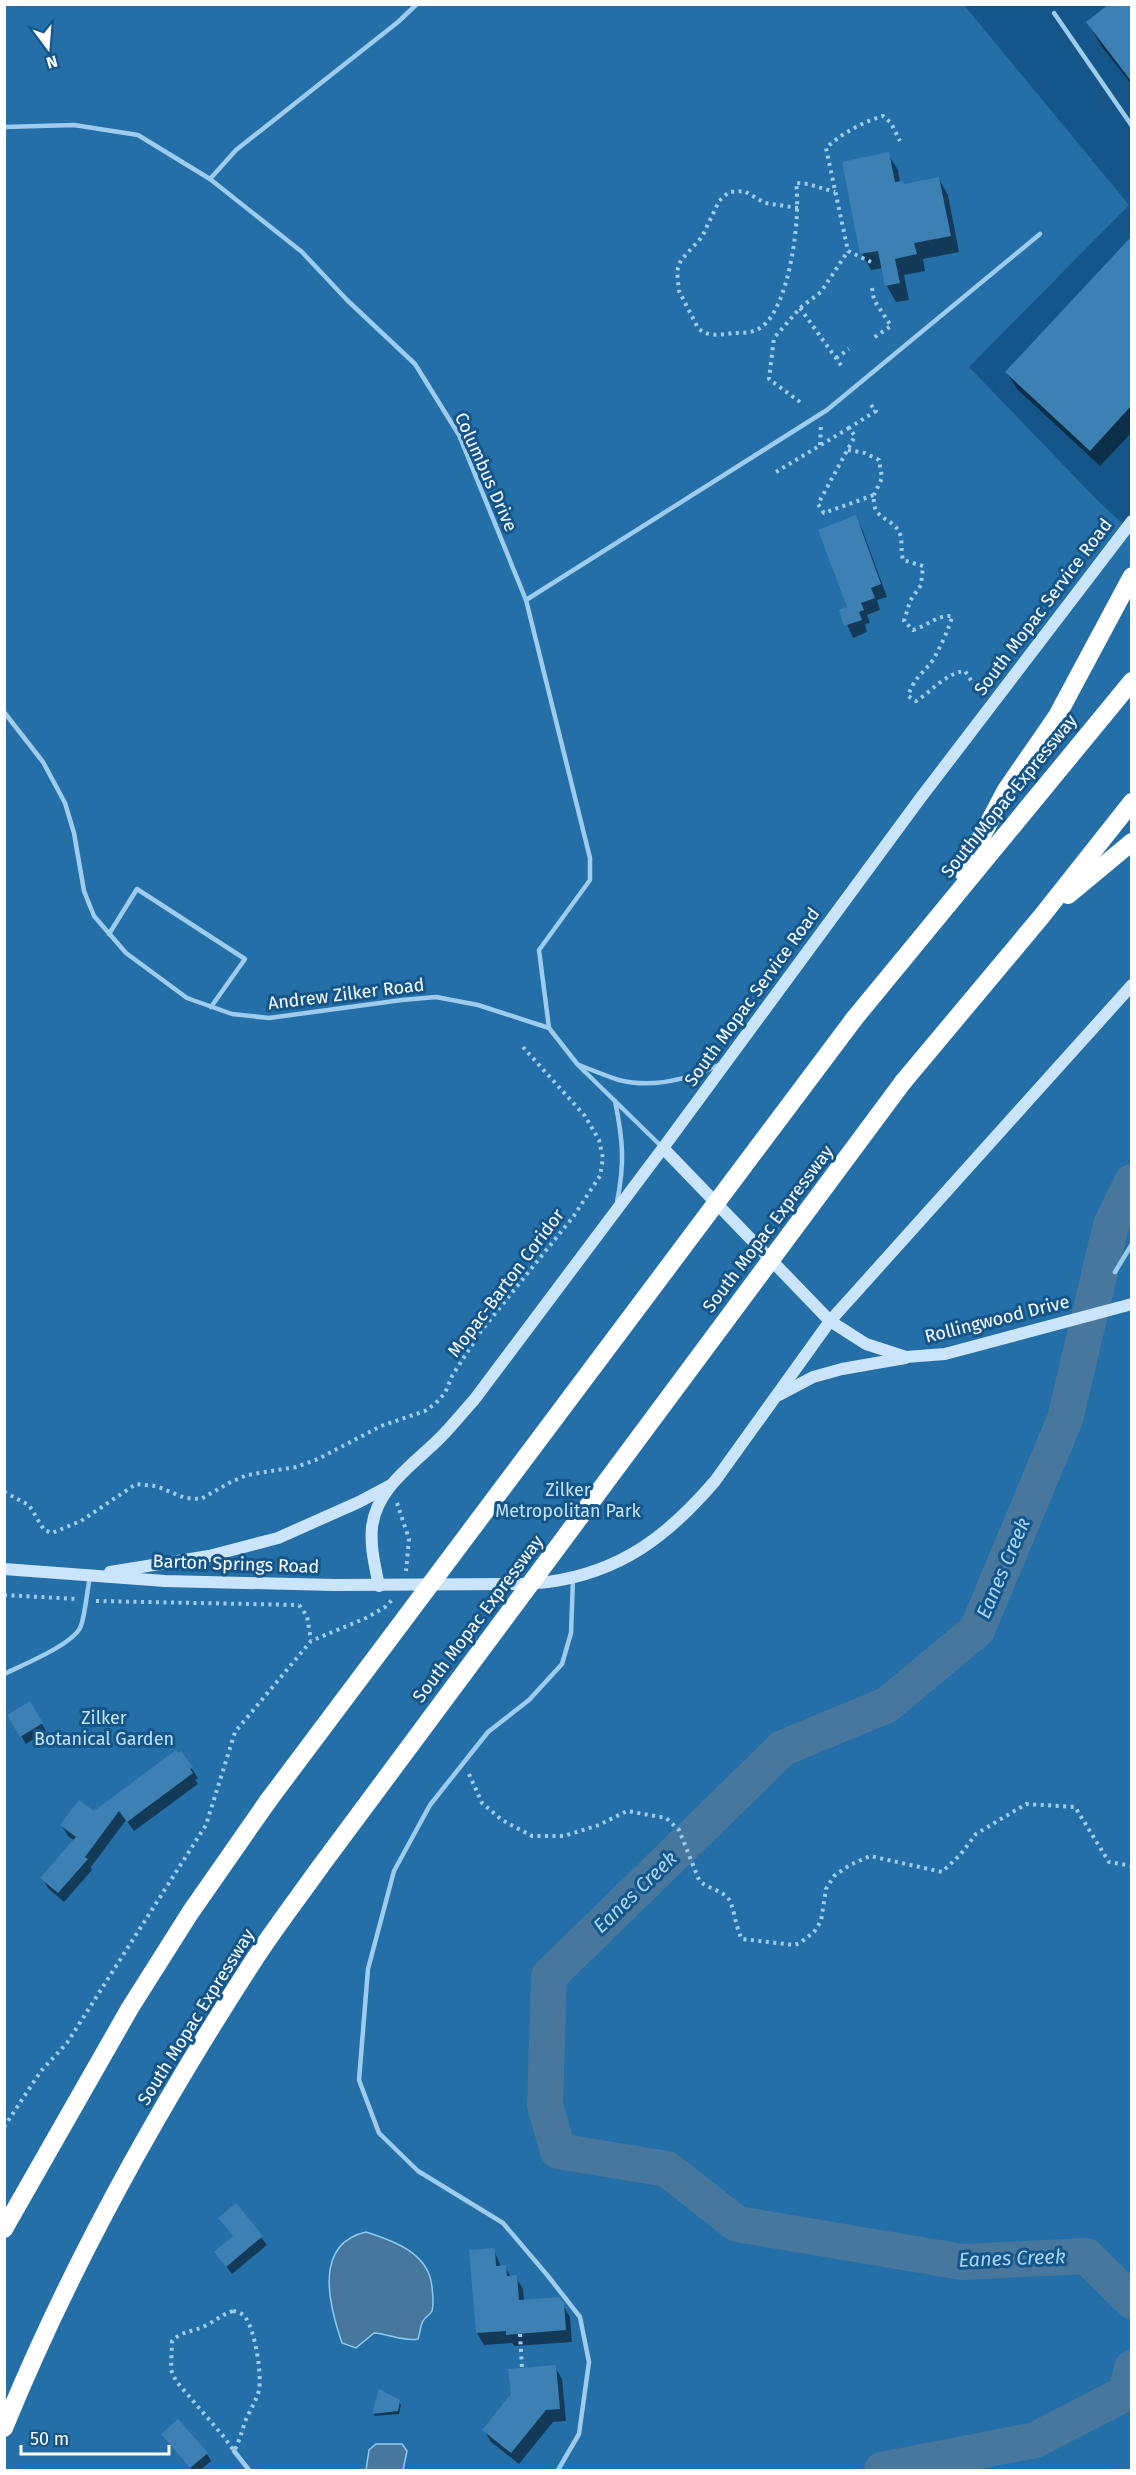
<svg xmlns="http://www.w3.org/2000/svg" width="1136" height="2475" viewBox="0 0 1136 2475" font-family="'Fira Sans',sans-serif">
<rect width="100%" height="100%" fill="#15568a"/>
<polygon fill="#246fa7" points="5,5 964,5 1129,205 969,367 1100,503 1131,531 1131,2470 5,2470"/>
<g fill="#48779e" stroke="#8ec9f2" stroke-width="1.5">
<path d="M366,2232C394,2241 429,2253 432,2287C433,2295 434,2304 432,2311C430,2315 425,2317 423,2321C420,2326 420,2334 418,2339C404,2342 389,2334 374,2333L356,2348L342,2343C329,2305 313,2244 366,2232Z"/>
<polygon points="376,2444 402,2444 407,2451 403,2470 366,2470 369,2450"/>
</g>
<g fill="#0007">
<polygon points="1111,4 1132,4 1132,85 1102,47 1088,23"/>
<polygon points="888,154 898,170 900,183 904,186 939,179 948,195 959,252 923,259 925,271 904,275 909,300 896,302 887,286 883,268 871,270 862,254 844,163"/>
<polygon points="1132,239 1132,432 1100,466 1017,389 1007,373"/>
<polygon points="855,517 862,529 887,597 877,600 880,610 867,615 870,623 865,624 867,632 853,638 841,610 849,608"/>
<polygon points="30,1703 46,1731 26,1744 9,1715"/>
<polygon points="181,1753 198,1778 195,1780 198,1784 134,1831 126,1820 91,1867 92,1870 64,1902 48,1888 42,1878 75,1841 68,1836 62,1826 94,1813"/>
<polygon points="236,2205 267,2245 232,2274 216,2252 234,2237 220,2218"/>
<polygon points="494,2250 501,2267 505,2267 511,2277 516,2277 523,2289 524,2301 562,2304 570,2317 572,2342 515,2346 512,2343 484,2345 477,2333"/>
<polygon points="555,2367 562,2379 566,2421 553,2422 519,2464 491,2442 484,2430"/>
<polygon points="398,2401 401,2405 399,2414 375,2416 373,2413"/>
<polygon points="162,2434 207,2454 211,2461 201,2470 192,2470"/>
</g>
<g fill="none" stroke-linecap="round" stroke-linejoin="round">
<g stroke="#48779e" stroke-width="36">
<polyline points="1132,1182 1111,1225 1065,1419 977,1630 887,1705 783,1748 549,1976 545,2105 558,2151 667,2169 737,2224 963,2262 1086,2256 1132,2301"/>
<polyline points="882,2470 1035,2440 1126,2393 1132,2368"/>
</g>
</g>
<g fill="#3d80b3">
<polygon points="1109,4 1131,4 1131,81 1086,22"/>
<polygon points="889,152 895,182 903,181 904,184 939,177 951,236 914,243 917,254 895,259 900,283 885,286 878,251 860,254 842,162"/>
<polygon points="1131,237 1131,406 1090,451 1005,372"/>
<polygon points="856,515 881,584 871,588 875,598 861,603 864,610 859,612 862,620 844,626 839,610 847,607 818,530"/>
<polygon points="30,1701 43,1723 20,1737 7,1715"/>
<polygon points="176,1750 178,1753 181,1751 193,1767 190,1769 193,1773 127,1822 119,1811 85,1857 88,1859 58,1893 40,1878 76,1837 60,1825 79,1800 94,1811"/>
<polygon points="236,2203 263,2236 226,2267 214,2252 233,2236 218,2218"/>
<polygon points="495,2248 496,2266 506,2265 507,2276 517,2275 519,2300 559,2297 564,2303 566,2330 506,2335 506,2331 476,2333 469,2250"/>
<polygon points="556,2365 560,2409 546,2410 511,2453 482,2430 511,2394 508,2369"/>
<polygon points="379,2389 400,2400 398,2411 372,2414"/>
<polygon points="178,2419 208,2453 190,2468 161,2434"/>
</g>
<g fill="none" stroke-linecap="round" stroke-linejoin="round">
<g stroke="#9dccef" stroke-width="4" stroke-dasharray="3 4.5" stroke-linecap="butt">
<path d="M798,208L765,203L744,191L729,192L719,201L702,237L681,260L677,271L679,291L698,328C707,337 721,335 733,333C742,333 752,333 760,328C790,309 801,216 796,183L808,184L835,192"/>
<path d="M871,262L848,251L826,148C842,133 863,122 883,116L891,123L900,141"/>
<polyline points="872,288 874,300 891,326 872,339"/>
<polyline points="800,308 843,368"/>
<polyline points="836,358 849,349"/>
<polyline points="800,402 769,379 774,338 800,308 821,292 848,251"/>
<path d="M871,405L876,411L849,428L855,436L818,504L824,513L874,495C871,523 895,515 901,537C902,543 901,553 903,560L923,566L921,585L910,601L904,621L913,630C927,626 937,615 952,616C951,625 936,657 930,664C919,677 914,679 908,696L916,701C932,691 946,673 965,671L979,693"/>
<polyline points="820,445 821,425"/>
<polyline points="848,450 865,453 879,460 882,478 874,495"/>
<polyline points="776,472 849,428"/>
<polyline points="4,1492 29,1505 44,1530 52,1533 81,1521 136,1484 156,1486 185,1498 201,1499 229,1483 247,1475 296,1467 318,1459 381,1426 425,1411 436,1403 445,1393 452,1376 481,1331 573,1217 600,1176 603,1158 599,1140 585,1116 522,1046"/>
<polyline points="397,1503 409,1539 406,1571"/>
<polyline points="4,1595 77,1599"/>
<polyline points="96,1601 299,1605"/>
<polyline points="299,1605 307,1616 311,1640"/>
<path d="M469,1774L482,1803L502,1820L532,1836H564L599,1825L627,1811L666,1818L679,1830L699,1880C707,1889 720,1889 728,1898C734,1905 735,1927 742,1939L794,1945L800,1943L814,1932L821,1921L826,1889L834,1876L850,1865L870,1856L942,1872L960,1855L976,1834L1026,1804L1075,1807L1109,1862L1132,1866"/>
<polyline points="4,2127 41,2071 67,2043 206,1825 235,1732 311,1641 366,1618 385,1607 392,1600"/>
<path d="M233,2311C238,2312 242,2313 245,2317C255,2329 262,2375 259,2390C256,2403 248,2412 244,2425C241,2434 239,2442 234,2451L224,2437L176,2381L171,2370L172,2341C183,2330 194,2332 207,2325C216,2320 223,2314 233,2311Z"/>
<polyline points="520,2334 522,2368"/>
</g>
<g stroke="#9dccef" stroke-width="4.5">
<polyline points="1054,13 1132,126"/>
<polyline points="4,127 74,125 138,135 210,179 302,252 347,300 415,364 459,435 526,600 590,858 590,880 539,950 549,1028"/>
<polyline points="210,179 236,150 398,22 417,4"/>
<polyline points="526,600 827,410 1040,234"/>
<polyline points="4,712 43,762 65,803 74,833 84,891 94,916 126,953 187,998 232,1014 269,1018 402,1000 436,997 478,1005 549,1028 578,1065 661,1146"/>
<polyline points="109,934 137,889 245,959 211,1007"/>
<path d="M579,1065C592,1070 606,1076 619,1080C654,1089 689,1079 721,1064"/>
<path d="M615,1101C623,1140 625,1163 617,1202"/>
<polyline points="1115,1272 1132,1244"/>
<path d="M4,1674C23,1665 71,1645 80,1628C85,1618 87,1590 90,1577"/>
<polyline points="234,2451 249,2470"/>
<polyline points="558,2470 579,2434 589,2362 580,2317 548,2276 503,2223 418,2171 379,2133 359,2080 368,1969 394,1871 430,1805 488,1732 529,1700 562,1664 571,1633 573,1579"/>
</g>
<g stroke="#cae5fb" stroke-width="12">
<polyline points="663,1148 830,1321 866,1344 906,1357 945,1354 1132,1304"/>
<polyline points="779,1395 813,1377 842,1369 905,1358"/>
<path d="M4,1569L165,1581L334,1585L526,1584L548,1582C621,1572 668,1536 715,1481L830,1321L1132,985"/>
<polyline points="110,1572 209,1556 278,1538 359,1502 389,1486"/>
<path d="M379,1586C375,1566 370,1547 372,1527C377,1487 414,1464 440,1438C452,1426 463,1412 474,1400L663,1148L919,800L1132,521"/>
</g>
<g stroke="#fff" stroke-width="18">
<polyline points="963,872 1006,790 1057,716 1132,576"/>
<polyline points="1068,895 1132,842"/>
<polyline points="854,1019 1132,681"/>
<polyline points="903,1082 1041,917 1132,802"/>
<polyline points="4,2229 130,2008 190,1913 268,1801"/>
<path d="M4,2428C71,2264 158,2108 254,1960C275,1928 298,1898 320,1867"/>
</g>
<g stroke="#fff" stroke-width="18">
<polyline points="268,1801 854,1019"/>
<polyline points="320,1867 903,1082"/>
</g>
</g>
<g text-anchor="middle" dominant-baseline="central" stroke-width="6" stroke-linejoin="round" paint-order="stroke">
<g font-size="18" fill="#fff" stroke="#15568a">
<text transform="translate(486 472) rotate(66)">Columbus Drive</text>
<text transform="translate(1043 607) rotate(-53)">South Mopac Service Road</text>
<text transform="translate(1009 796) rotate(-51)">South Mopac Expressway</text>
<text transform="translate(346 994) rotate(-7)">Andrew Zilker Road</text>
<text transform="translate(752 997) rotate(-54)">South Mopac Service Road</text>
<text transform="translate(768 1229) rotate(-53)">South Mopac Expressway</text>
<text transform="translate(506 1283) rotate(-53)">Mopac-Barton Coridor</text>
<text transform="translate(997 1319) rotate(-14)">Rollingwood Drive</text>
<text transform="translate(236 1564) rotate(2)">Barton Springs Road</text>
<text transform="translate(478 1619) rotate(-53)">South Mopac Expressway</text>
<text transform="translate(196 2017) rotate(-58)">South Mopac Expressway</text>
</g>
<g font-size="18" fill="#c3e3fb" stroke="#15568a">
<text x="568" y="1490">Zilker<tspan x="568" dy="21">Metropolitan Park</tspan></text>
<text x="104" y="1718">Zilker<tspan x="104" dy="21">Botanical Garden</tspan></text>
</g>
<g font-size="20" font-style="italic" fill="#a8d5f7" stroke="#15568a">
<text transform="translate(1003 1568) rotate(-67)">Eanes Creek</text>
<text transform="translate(635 1892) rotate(-44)">Eanes Creek</text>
<text transform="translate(1012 2258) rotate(-2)">Eanes Creek</text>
</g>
</g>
<rect width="1136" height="2475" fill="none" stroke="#ffffff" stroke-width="12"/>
<g transform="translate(48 48) rotate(164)" stroke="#15568a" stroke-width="4.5" paint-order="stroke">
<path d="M0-4.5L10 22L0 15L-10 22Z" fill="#ffffff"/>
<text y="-9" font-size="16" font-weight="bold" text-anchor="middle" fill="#ffffff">N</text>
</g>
<path d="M21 2445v9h148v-9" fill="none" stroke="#ffffff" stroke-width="3"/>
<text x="30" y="2445" font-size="18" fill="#ffffff" stroke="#15568a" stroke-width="4.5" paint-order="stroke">50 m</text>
</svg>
